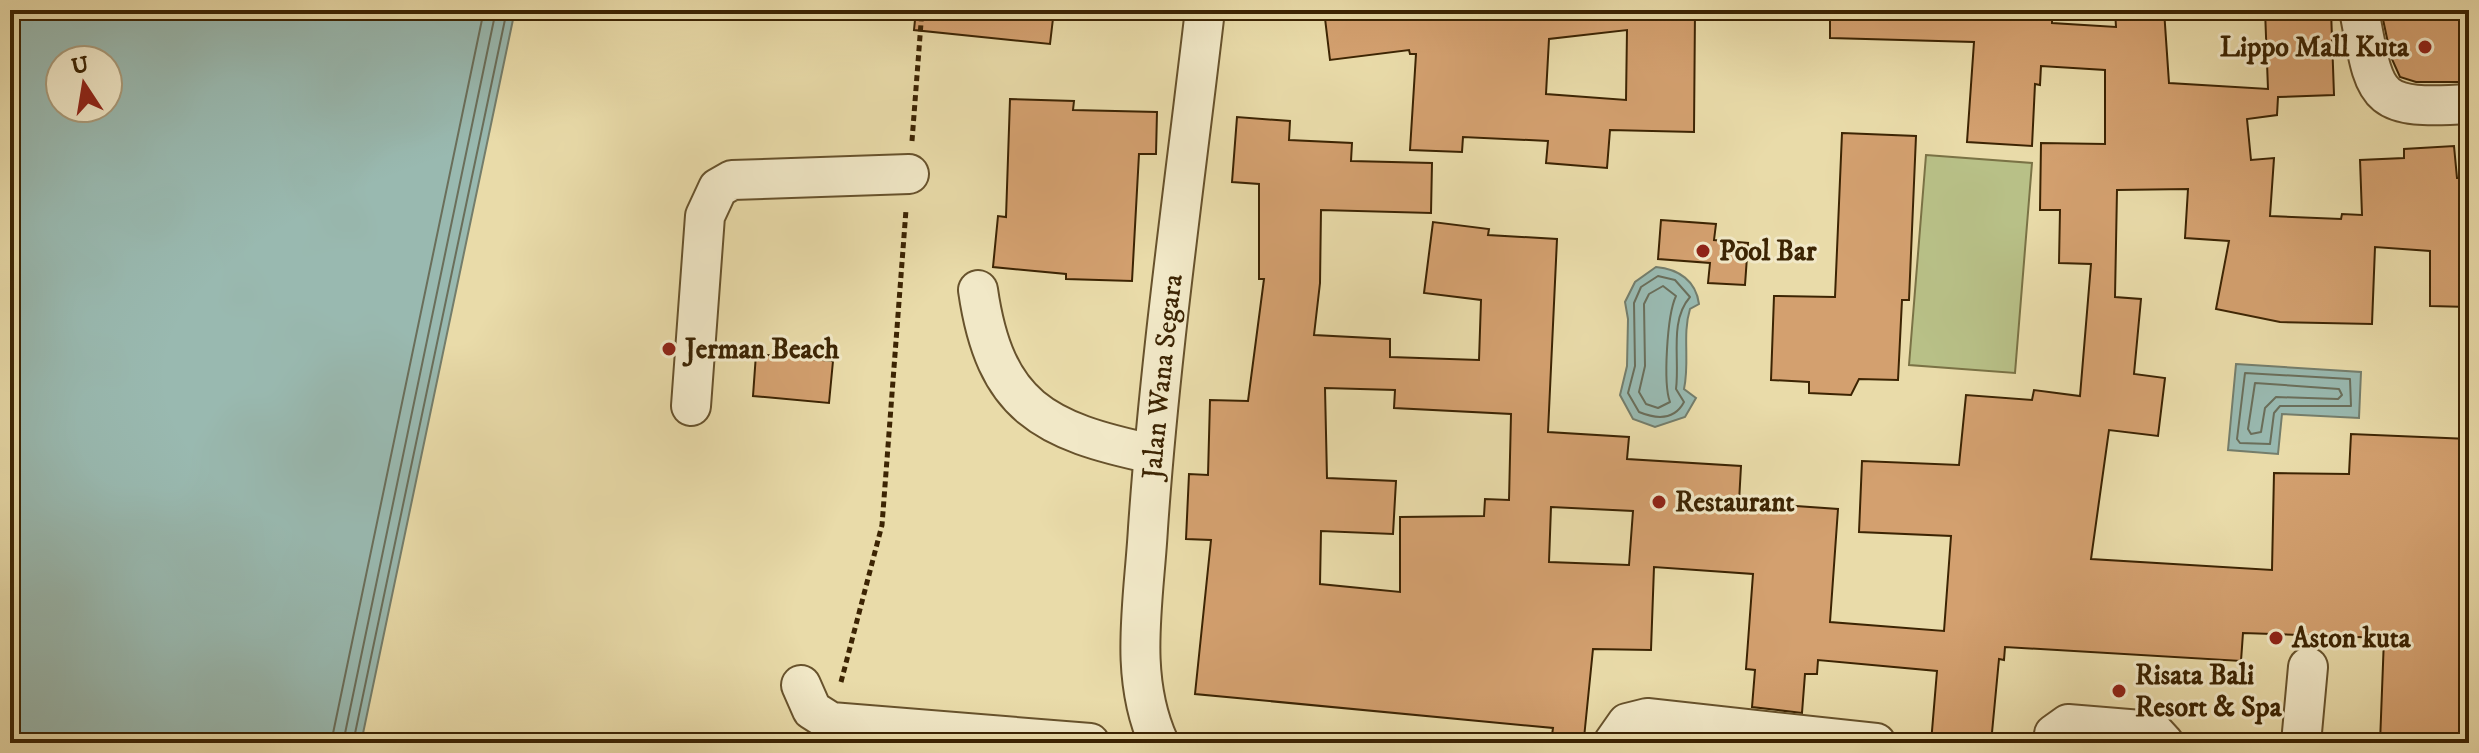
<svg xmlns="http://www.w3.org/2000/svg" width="2479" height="753" viewBox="0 0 2479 753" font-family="'IM FELL DW Pica',serif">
<rect width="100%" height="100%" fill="#e9dba9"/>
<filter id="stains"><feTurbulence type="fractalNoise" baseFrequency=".0025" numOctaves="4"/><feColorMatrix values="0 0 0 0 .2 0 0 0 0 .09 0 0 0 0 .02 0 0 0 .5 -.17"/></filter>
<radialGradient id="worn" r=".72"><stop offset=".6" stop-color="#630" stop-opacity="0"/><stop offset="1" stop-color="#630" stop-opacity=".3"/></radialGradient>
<polygon fill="#b8c087" stroke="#7a7245" stroke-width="2" points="1926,155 2032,163 2015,373 1909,365"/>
<g fill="#99b9b0" stroke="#747d6b" stroke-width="2" fill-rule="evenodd">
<path d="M10,10H515L361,743H10ZM60,60H108V108H60Z"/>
<path d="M1656,267C1679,269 1696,281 1699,304L1690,309C1682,335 1690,362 1684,389L1696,398L1685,417L1655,427L1633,419L1620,395L1627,366L1628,319L1625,302L1635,282Z"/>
<polygon points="2236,364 2361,372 2359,418 2282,414 2278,454 2228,450"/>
</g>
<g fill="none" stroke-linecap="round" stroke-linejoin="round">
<g stroke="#6a6e5a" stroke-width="2">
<path d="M1658,276L1675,280L1690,297C1669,321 1680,359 1676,389L1684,402C1674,421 1656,419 1639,412L1628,393L1635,366L1634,303L1641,287Z"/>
<path d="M1663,286L1676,296C1667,315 1663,384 1670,402L1658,408L1646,404L1639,392L1645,366L1644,304L1649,294Z"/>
<polygon points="2245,373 2350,379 2351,406 2280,406 2274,413 2270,444 2240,443 2237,439"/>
<polygon points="2255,383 2339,389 2342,395 2338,399 2276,397 2265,408 2261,432 2251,434 2248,429"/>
<polyline points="331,743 484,10"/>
<polyline points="343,743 496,10"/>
<polyline points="353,743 507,10"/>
</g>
</g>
<g fill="#d3a06f" stroke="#3c2403" stroke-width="2" fill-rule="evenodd">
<polygon points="916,10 1054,10 1050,44 914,30"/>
<path d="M1324,10H1695L1694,132L1610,130L1607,168L1546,163L1548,141L1463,137L1462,152L1410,150L1416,54H1410L1409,50L1330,60ZM1627,30L1626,100L1546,94L1549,39Z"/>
<path d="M1830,10H2052V23L2116,27L2115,10H2164L2169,83L2268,89L2265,10H2331L2334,95L2278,97L2277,115L2247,119L2251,160L2274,158L2270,216L2341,219L2342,214L2362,215L2360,160L2404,158V149L2454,146L2457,178H2469V307L2430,306V251L2375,247L2372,324L2280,322L2216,309L2229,241L2185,238L2188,189L2117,190L2115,297L2141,299L2134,374L2165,378L2158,436L2109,430L2091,559L2272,570L2274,473L2349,474L2351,434L2469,439V743H2380L2384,638L2243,633L2241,661L2005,647L2004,660L1999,659L1991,743H1931L1937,671L1818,660L1817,674H1805L1802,713L1752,707L1755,670L1746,669L1753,574L1654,567L1651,650L1593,649L1584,738L1552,735L1553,728L1195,694L1211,540L1186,539L1189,474L1208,475L1210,400L1248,401L1264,279H1259V184L1232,182L1237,117L1290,121L1289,140L1352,143L1351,161L1432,163L1431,213L1321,210L1320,283L1314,335L1390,339V357L1479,360L1481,300L1424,293L1433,222L1489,229L1488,235L1557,239L1548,432L1629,437L1627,459L1741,466L1739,502L1838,509L1830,622L1944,631L1951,536L1859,532L1862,461L1959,465L1966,395L2032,400L2034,390L2080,396L2091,264L2059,263L2060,210H2040L2041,143L2105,144V70L2041,66L2040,85L2035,84L2032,146L1967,142L1974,42L1830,38ZM1325,388L1395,390L1394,408L1511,414L1509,500L1485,499L1484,516L1400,517V592L1320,584L1321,531L1393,534L1396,481L1327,478ZM1551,507L1633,511L1629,565L1549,562Z"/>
<polygon points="2381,10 2469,10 2469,82 2416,82 2400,77 2391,57"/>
<polygon points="1010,99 1074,101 1073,110 1157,112 1156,154 1139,154 1132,281 1066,279 1066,274 993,267 998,216 1006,217"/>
<polygon points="1842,133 1916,136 1909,300 1902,300 1898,380 1859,379 1851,395 1809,393 1809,382 1771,380 1774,296 1835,297"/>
<polygon points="1661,220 1716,224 1714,240 1748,243 1745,285 1708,283 1710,263 1658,259"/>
<polygon points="756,354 833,361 829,403 753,396"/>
</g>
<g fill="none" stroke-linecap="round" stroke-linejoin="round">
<defs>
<g id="minor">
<path d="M2359,10C2376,99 2372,110 2469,104"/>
<path d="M978,290C995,407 1044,431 1153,454"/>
<polyline points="691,406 705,216 718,188 732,180 909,174"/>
<polyline points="801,685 812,710 831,722 1090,743"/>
<path id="s1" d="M1159,743C1128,675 1144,601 1148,528C1160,355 1185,182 1205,10"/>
<polyline points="1613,743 1627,723 1647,718 1876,743"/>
<polyline points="2053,743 2054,734 2068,724 2153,731 2164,743"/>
<polyline points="2301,743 2308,667"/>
</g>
</defs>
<use href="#minor" stroke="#67522c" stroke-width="42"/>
<g stroke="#3c2403" stroke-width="5" stroke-dasharray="6 4" stroke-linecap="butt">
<polyline points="912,141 922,10"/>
<polyline points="841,682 882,525 906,210"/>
</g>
<use href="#minor" stroke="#f1e8c7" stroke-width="38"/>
</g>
<g fill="#8f2418" stroke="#f1e8c7" stroke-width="3">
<circle cx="2425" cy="47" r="8"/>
<circle cx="1703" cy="251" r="8"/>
<circle cx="669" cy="349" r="8"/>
<circle cx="1659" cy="502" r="8"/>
<circle cx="2276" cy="638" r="8"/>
<circle cx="2119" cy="691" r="8"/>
</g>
<g text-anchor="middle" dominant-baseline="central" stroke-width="6" stroke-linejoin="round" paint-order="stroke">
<g font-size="28" font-weight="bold" fill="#3c2403" stroke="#f1e8c7" text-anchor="start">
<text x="2409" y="47" text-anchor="end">Lippo Mall Kuta</text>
<text x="1719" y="251">Pool Bar</text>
<text x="685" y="349">Jerman Beach</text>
<text x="1675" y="502">Restaurant</text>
<text x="2292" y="638">Aston kuta</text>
<text x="2135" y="675">Risata Bali<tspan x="2135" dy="32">Resort &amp; Spa</tspan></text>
</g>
<g font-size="28" fill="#3c2403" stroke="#f1e8c7">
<text stroke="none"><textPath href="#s1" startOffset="370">Jalan Wana Segara</textPath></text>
</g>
</g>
<rect width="2479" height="753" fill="none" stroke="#e9dba9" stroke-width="40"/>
<rect x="12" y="12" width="2455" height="729" fill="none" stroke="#3c2403" stroke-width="4"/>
<rect x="20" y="20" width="2439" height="713" fill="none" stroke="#3c2403" stroke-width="2"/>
<g transform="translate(84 84) rotate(348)"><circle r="38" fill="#f1e8c7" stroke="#a99a79" stroke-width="2"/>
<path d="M0-6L14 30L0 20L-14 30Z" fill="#8f2418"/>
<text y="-12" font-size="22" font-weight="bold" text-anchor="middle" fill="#3c2403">U</text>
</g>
<rect width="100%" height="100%" filter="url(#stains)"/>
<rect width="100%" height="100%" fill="url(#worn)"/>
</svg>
